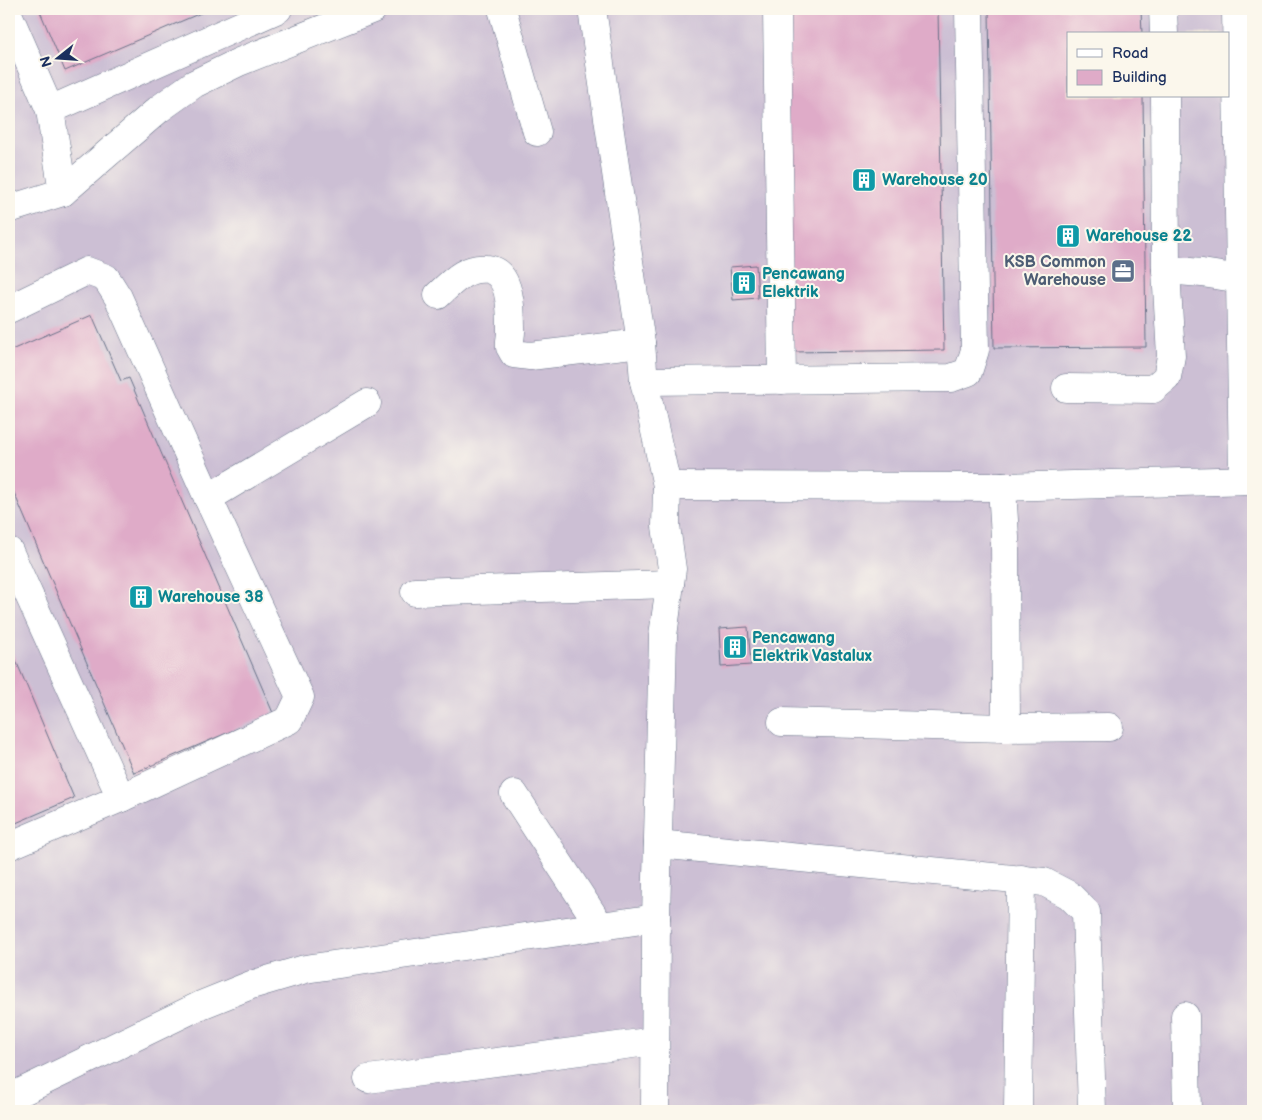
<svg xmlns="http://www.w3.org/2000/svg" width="1262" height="1120" viewBox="0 0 1262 1120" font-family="'Balsamiq Sans',sans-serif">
<rect width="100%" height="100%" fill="#fbf7ec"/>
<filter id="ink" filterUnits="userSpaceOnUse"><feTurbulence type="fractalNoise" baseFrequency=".02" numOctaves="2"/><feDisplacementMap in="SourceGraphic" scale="10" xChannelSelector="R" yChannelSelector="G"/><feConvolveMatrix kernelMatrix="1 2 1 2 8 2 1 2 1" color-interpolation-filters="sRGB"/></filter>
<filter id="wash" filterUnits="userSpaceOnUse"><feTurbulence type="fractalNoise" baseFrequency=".0096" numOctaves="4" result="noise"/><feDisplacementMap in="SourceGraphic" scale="20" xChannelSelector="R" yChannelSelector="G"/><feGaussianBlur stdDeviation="1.12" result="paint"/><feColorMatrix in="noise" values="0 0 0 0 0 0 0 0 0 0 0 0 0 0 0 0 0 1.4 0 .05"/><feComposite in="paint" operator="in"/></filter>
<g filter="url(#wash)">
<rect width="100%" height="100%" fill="#f4ecd7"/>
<path fill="#ccbfd4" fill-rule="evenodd" d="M9,9H1253V1111H9ZM1068,34H1228V96H1068Z"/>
<g id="blocks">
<g fill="#dfabc8">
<polygon points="39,9 210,9 65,71"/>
<polygon points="784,9 938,9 944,350 790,352"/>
<polygon points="989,9 1141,9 1142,34 1068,34 1068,96 1143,96 1146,347 994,348"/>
<polygon points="756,265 758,298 733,300 730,267"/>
<polygon points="92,315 121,381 129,378 273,713 134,773 9,481 9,351"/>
<polygon points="748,627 751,665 721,667 719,629"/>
<polygon points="9,644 74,798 9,826"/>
</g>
</g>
</g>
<g filter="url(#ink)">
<use href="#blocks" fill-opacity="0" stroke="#677188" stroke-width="1"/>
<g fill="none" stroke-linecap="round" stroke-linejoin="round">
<defs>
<g id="minor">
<polyline points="502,9 537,132"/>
<polyline points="592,9 641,343 644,381 667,486 666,526 672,569 663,636 656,918 655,1111"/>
<polyline points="777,9 782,380"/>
<polyline points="1163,9 1164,34"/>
<polyline points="1236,9 1243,480"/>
<polyline points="9,16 50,110 63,192"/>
<polyline points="1165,96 1166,270 1202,273 1241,279"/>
<polyline points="50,110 278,9"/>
<polyline points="9,209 63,192 159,109 194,84 239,62 373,9"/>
<path d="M438,295C452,282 466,266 487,269C512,272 511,313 511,332C511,336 509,343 510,347C511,349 513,352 514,354L530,356L641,343"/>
<polyline points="9,309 87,271 106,278 118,297 208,498 300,697 289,720 121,798 9,846"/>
<polyline points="644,381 951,378 968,372 975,350 969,9"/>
<polyline points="1066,388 1153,389 1167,377 1171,356 1166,270"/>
<polyline points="667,486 1002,487 1253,480"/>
<polyline points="1002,487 1005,537 1006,728"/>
<polyline points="208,498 367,403"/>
<polyline points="9,551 121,798"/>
<polyline points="415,592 670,584"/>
<polyline points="782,722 1006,728 1109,727"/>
<polyline points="514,794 600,926"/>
<polyline points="658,844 1044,882 1069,895 1086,912 1092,1111"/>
<polyline points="1185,1016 1187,1111"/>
<polyline points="368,1079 655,1041"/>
<polyline points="9,1098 201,1005 251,985 305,969 656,918"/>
<polyline points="1018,1111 1021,879"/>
</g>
</defs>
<use href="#minor" stroke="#677188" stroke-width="29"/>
<use href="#minor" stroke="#fff" stroke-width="28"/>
</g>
</g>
<defs>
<symbol id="building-square" viewBox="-11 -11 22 22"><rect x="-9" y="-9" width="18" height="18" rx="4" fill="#0f9aa8" stroke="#fbf7ec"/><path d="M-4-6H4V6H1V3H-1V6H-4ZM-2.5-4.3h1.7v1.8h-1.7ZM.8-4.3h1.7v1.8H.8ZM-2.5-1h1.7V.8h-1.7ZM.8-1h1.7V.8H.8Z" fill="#fff"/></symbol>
<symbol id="office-square" viewBox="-11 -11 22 22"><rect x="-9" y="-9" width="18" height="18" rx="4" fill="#5c6f8a" stroke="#fbf7ec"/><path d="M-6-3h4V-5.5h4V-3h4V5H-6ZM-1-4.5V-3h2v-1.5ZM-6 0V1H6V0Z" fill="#fff"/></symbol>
</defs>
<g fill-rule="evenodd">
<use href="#building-square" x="850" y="166" width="28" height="28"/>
<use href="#building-square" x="1054" y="222" width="28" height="28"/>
<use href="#office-square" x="1109" y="257" width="28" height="28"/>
<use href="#building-square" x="730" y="269" width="28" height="28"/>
<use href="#building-square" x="127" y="583" width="28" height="28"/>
<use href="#building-square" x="721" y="633" width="28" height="28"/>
</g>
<g text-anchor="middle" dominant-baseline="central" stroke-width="4" stroke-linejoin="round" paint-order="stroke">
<g font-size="16" font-weight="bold" fill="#0d838f" stroke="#fbf7ec" text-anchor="start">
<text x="882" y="180">Warehouse 20</text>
<text x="1086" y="236">Warehouse 22</text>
<text x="762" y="274">Pencawang<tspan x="762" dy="18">Elektrik</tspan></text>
<text x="158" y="597">Warehouse 38</text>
<text x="752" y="638">Pencawang<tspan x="752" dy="18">Elektrik Vastalux</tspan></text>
</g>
<g font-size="16" font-weight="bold" fill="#4e5e75" stroke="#fbf7ec" text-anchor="end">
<text x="1106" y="262">KSB Common<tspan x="1106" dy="18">Warehouse</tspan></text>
</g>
</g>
<rect width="1262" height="1120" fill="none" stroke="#fbf7ec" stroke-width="30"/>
<rect x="1067" y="32" width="162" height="65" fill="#fbf7ec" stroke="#a1a7b3"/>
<rect x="1077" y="49" width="25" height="8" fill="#ffffff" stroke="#a1a7b3"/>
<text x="1112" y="58" font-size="15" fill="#1b2f5e">Road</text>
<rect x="1077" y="70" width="25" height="15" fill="#dfabc8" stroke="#a1a7b3"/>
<text x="1112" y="82" font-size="15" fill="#1b2f5e">Building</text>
<g transform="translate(58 58) rotate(253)" stroke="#fbf7ec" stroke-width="4" paint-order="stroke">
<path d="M0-4L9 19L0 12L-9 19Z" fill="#1b2f5e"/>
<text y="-8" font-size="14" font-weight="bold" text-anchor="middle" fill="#1b2f5e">N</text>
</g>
</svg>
